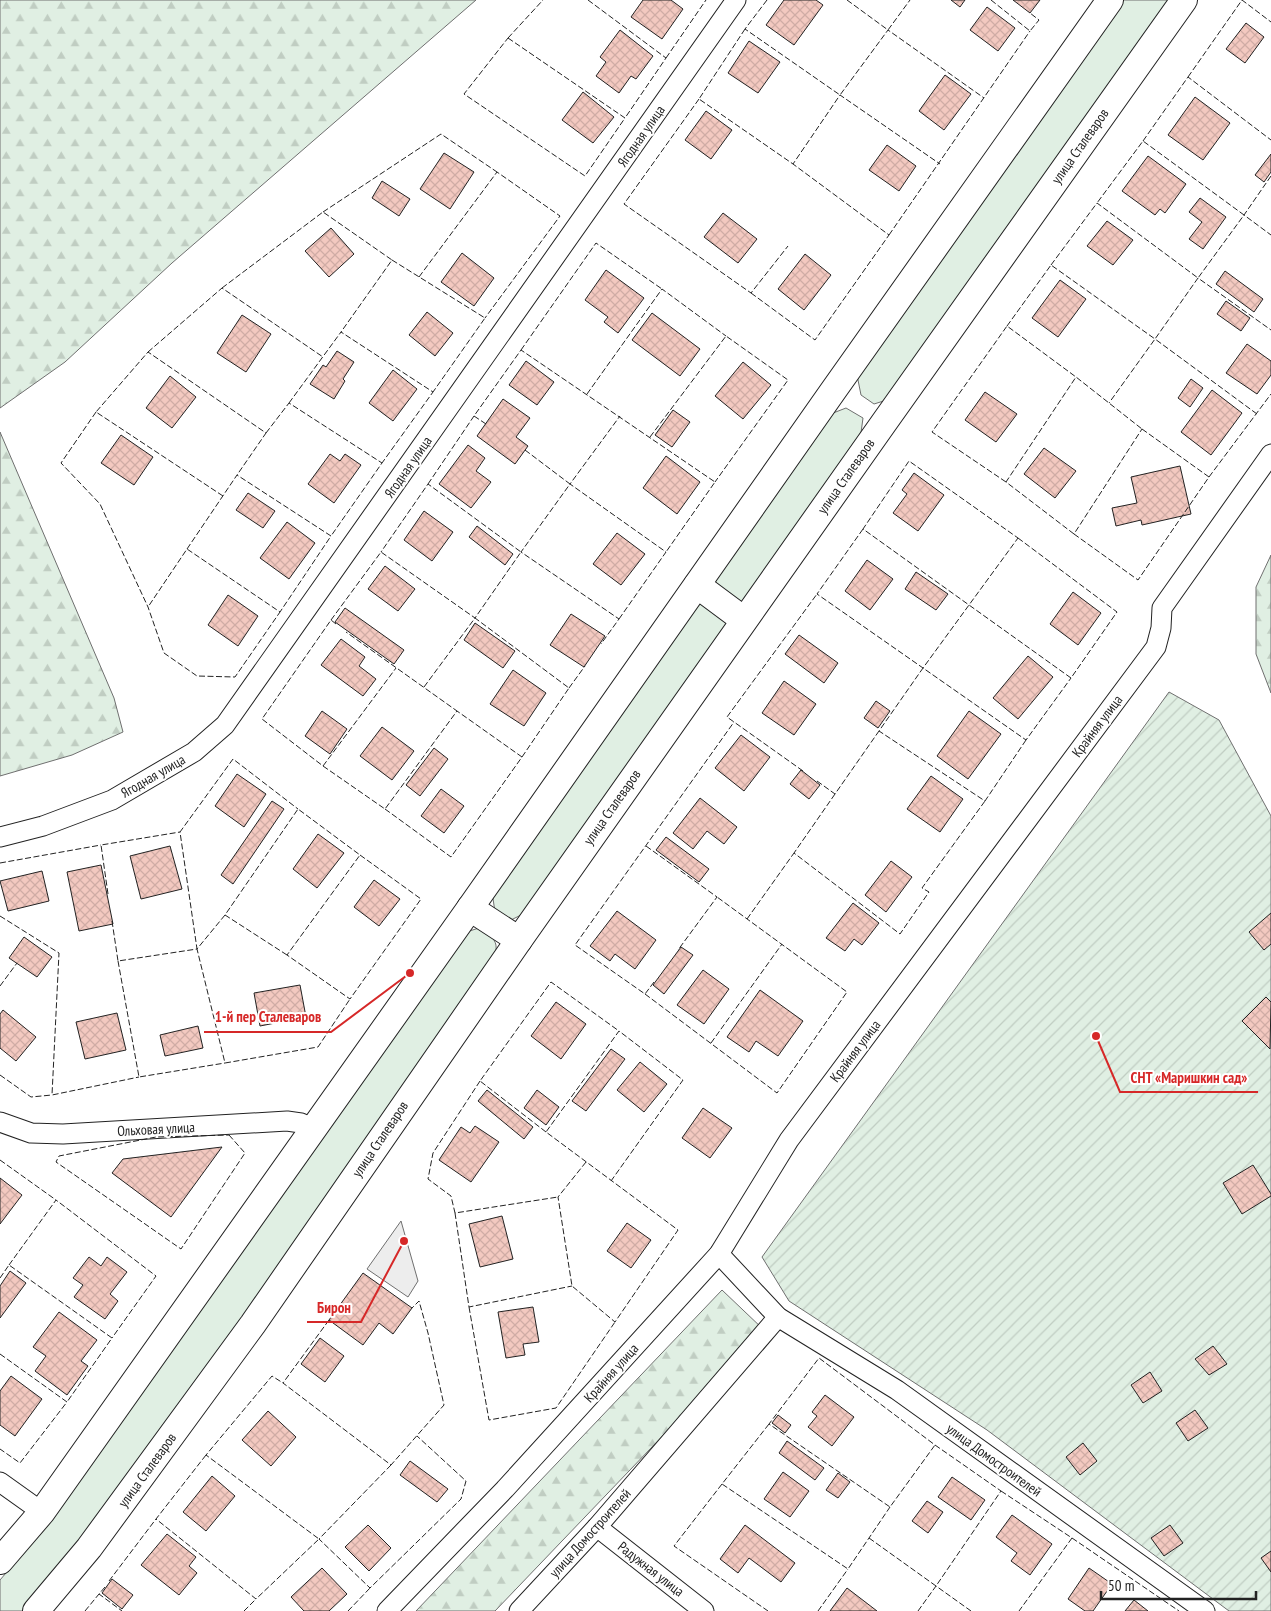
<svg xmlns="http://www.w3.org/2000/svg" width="1271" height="1611" viewBox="0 0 1271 1611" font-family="'PT Sans Narrow',sans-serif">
<defs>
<pattern id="forest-firs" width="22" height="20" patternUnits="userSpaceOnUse" patternTransform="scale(1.25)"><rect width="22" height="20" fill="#e0efe3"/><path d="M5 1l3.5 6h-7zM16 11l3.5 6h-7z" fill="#c0cdc2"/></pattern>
<pattern id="garden-furrows" width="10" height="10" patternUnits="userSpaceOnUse" patternTransform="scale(1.25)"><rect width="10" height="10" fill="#e0efe3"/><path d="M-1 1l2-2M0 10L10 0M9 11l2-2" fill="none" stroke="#c0cdc2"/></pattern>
<pattern id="building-cross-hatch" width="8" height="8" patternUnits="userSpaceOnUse" patternTransform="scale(1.25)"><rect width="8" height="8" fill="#f3c9c0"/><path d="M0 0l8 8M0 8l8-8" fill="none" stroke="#d0aca5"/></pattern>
</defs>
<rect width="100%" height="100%" fill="#fff"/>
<g fill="#e0efe3" stroke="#6f6f6f">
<polygon points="1121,0 1174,0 890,399 874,404 861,395 857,375"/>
<polygon points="846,408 863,418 860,440 744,603 715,588 713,578 828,415"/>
<polygon points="707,600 729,625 525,913 511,920 495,912 492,892 696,602"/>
<path d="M479,928C492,938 499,939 495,956L146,1457L25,1611H0V1580L48,1524L463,933Z"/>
</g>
<g fill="url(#forest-firs)" stroke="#6f6f6f">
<polygon points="0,0 476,0 172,263 65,362 0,408"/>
<polygon points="0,432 114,698 123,732 72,755 0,776"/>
<polygon points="1271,555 1271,693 1256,654 1256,587"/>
<polygon points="722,1290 764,1330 495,1611 416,1611"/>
</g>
<polygon fill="url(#garden-furrows)" stroke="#6f6f6f" points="1169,692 1219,720 1271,816 1271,1611 1229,1611 987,1430 789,1301 762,1257"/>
<polygon fill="#ededed" stroke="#6f6f6f" points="401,1221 418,1281 408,1297 367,1269"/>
<g fill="url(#building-cross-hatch)" stroke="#222">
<polygon points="643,0 671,0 683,9 662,39 631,17"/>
<polygon points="784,0 816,0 823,5 794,45 766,25"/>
<polygon points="951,0 965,0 960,7"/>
<polygon points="1013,0 1040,0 1030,13"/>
<polygon points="987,7 1015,28 998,51 970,30"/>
<polygon points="1246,23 1264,37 1245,63 1226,49"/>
<polygon points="620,30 653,56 636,79 631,76 619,93 596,76 606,62 600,57"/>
<polygon points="749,41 780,62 758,93 728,73"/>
<polygon points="945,75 971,94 944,130 919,111"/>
<polygon points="583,92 614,117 593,143 562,120"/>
<polygon points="1195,97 1230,123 1203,160 1168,135"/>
<polygon points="706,111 732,130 711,159 685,140"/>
<polygon points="887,145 916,166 899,191 869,170"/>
<polygon points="444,153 474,172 450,209 420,189"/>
<polygon points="1271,154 1271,172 1264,182 1255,175"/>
<polygon points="1148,156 1186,184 1165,213 1160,209 1155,215 1122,191"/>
<polygon points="382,181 410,199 399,216 372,198"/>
<polygon points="1200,198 1226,217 1203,249 1189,239 1202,222 1189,212"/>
<polygon points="723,213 757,239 738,263 704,237"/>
<polygon points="1107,221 1133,240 1113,265 1087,246"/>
<polygon points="331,228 354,254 329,277 305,251"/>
<polygon points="462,253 494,278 474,306 441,282"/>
<polygon points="805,254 831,275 804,310 778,289"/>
<polygon points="606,270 644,298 618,333 604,322 608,317 585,300"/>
<polygon points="1225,271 1263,299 1254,312 1216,284"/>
<polygon points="1060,280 1086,299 1058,337 1032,318"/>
<polygon points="1226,301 1250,318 1241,331 1217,314"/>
<polygon points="427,312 453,333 435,356 409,335"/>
<polygon points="652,313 700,349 680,376 632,340"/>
<polygon points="242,315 271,334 246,372 217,353"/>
<polygon points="1247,344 1271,361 1271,375 1257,394 1226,373"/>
<polygon points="337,351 354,362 343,379 345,381 334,399 310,384 323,365 326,367"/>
<polygon points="526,361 554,382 537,405 509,385"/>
<polygon points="743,362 771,385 743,419 715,396"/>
<polygon points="393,370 417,389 393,421 369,403"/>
<polygon points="170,376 196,397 172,428 146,408"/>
<polygon points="1191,379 1203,388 1190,407 1178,398"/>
<polygon points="1212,390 1242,413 1211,455 1181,432"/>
<polygon points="985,392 1017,414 996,442 965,420"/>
<polygon points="503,399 530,418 516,437 528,446 515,464 477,436"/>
<polygon points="673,410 690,422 672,447 655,435"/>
<polygon points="121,435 153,457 134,485 101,463"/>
<polygon points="468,445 485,458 476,471 491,482 471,508 439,484"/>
<polygon points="1044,448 1076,471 1055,498 1024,474"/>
<polygon points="330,454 340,461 345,454 361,465 334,503 308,484"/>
<polygon points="666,456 700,482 677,514 643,488"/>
<polygon points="1180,466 1191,514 1142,525 1141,520 1116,526 1112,508 1137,503 1131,477"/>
<polygon points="914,473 944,495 918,531 893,513 907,494 902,490"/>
<polygon points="248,493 275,511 263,528 236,510"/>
<polygon points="424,511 453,532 432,561 404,540"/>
<polygon points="287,522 315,543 289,579 260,558"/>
<polygon points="477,526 513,554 505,565 469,537"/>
<polygon points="617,533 645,554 621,585 593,564"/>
<polygon points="867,560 893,579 870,610 845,591"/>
<polygon points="385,566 415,589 398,611 368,589"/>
<polygon points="916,572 948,594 936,610 905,589"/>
<polygon points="1073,592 1101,613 1078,645 1050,624"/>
<polygon points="228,595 258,616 238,646 208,625"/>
<polygon points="345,608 404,650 394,664 335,622"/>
<polygon points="571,614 605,636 584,667 550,645"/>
<polygon points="475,623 515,651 503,668 464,640"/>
<polygon points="799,635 838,663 824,683 785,654"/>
<polygon points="341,639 365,657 359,666 376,679 363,696 321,665"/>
<polygon points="1028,656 1053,677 1018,719 993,698"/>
<polygon points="513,670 546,693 524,726 490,704"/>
<polygon points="784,681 816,704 794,735 762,713"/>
<polygon points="876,701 890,711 878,728 864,718"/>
<polygon points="322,711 347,729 330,754 305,736"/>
<polygon points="969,711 1001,734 968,779 937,756"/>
<polygon points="382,727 414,751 392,780 360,756"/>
<polygon points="741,735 770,757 744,791 715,768"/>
<polygon points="434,748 448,759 420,796 406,785"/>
<polygon points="801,770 820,785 809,799 790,784"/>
<polygon points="237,774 266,794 244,827 215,806"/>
<polygon points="931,776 963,799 940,832 907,809"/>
<polygon points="441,789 464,806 444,833 421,816"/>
<polygon points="700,798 737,827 724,844 707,831 693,849 673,833"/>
<polygon points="272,801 284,809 233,884 221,875"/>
<polygon points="318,834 344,853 317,888 293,869"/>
<polygon points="666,837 709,869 699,882 656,850"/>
<polygon points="170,846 182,889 141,899 130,856"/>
<polygon points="891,861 912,877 886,912 865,895"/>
<polygon points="101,865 113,924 79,931 67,872"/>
<polygon points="42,871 49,901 8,911 0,881"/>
<polygon points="374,880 400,899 379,926 354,907"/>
<polygon points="853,903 879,923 862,945 854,939 845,951 826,938"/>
<polygon points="617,911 656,940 635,969 615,954 610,961 590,946"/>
<polygon points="1271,913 1271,944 1264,950 1249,932"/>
<polygon points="24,937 52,957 37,977 9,958"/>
<polygon points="681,947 693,955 664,994 653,985"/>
<polygon points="703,970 729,989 704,1024 677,1005"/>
<polygon points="300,985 306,1017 260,1026 254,993"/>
<polygon points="760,990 803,1021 778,1056 756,1041 749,1052 727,1037"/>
<polygon points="1266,997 1271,1002 1270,1049 1242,1021"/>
<polygon points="556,1002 586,1024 561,1059 531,1036"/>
<polygon points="3,1010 36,1037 16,1061 0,1048 0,1014"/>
<polygon points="117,1013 126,1050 85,1059 76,1022"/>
<polygon points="198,1026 203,1048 165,1056 160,1035"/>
<polygon points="611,1049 625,1059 586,1111 572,1101"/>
<polygon points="640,1062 667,1084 644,1112 617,1090"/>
<polygon points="487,1090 533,1127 524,1139 478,1101"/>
<polygon points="537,1090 559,1107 546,1125 524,1108"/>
<polygon points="703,1108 732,1128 710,1158 682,1138"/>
<polygon points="475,1126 499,1142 471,1182 439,1160 461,1127 470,1133"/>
<polygon points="222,1147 171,1217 112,1173 123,1159"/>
<polygon points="1253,1165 1271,1194 1271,1196 1242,1214 1223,1183"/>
<polygon points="0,1178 22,1195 0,1224"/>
<polygon points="502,1216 513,1259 480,1267 469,1224"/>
<polygon points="627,1223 651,1240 631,1268 607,1251"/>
<polygon points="89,1257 101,1266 107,1257 127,1272 110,1294 118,1301 105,1319 74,1297 83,1285 73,1278"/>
<polygon points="10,1271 26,1283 0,1318 0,1286"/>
<polygon points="363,1273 412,1308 393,1334 379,1323 363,1345 329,1320"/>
<polygon points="533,1307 539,1342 523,1344 525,1355 506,1358 498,1312"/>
<polygon points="59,1312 97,1340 81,1361 88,1366 67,1395 35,1371 46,1356 33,1347"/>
<polygon points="320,1338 344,1356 325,1382 301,1364"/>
<polygon points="1213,1346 1227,1364 1209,1375 1195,1359"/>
<polygon points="1150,1372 1162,1391 1143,1403 1131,1385"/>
<polygon points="11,1376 42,1399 15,1436 0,1425 0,1391"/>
<polygon points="825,1395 854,1417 832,1446 808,1427 817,1416 812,1412"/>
<polygon points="1195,1410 1208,1428 1188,1441 1176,1423"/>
<polygon points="268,1411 296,1437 271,1466 242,1440"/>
<polygon points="778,1415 791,1425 785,1433 772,1423"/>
<polygon points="787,1441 824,1468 815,1480 779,1453"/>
<polygon points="1083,1443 1097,1461 1080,1475 1066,1457"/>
<polygon points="410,1461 448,1489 437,1502 400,1475"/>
<polygon points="783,1472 809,1491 790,1517 764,1499"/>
<polygon points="838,1473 850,1482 838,1498 826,1490"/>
<polygon points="212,1476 235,1496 206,1531 183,1512"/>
<polygon points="952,1477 985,1500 971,1520 938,1497"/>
<polygon points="927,1501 943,1512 928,1533 912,1521"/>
<polygon points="1012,1515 1052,1544 1030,1575 1011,1561 1017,1553 996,1537"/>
<polygon points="368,1525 391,1548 369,1571 345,1547"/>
<polygon points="745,1525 795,1563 781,1582 749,1558 738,1573 720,1559"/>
<polygon points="1170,1525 1183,1543 1164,1556 1151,1538"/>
<polygon points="167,1534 196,1557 189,1566 197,1573 179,1595 141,1565"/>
<polygon points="1271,1551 1271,1572 1261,1558"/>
<polygon points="322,1568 347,1594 329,1611 304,1611 291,1597"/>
<polygon points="1089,1568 1112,1584 1093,1611 1085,1611 1068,1599"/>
<polygon points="112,1579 133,1595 122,1609 102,1593"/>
<polygon points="847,1588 877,1611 830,1611"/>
<polygon points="1134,1600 1148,1611 1125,1611"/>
</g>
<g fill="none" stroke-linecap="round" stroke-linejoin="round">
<defs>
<g id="street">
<polyline points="0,837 43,826 112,800 194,752 225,725 736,0"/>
<polyline points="0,1122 31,1133 63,1134 287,1121 301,1123 313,1128"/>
<polyline points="719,1254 778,1317 897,1390 1205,1611"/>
<polyline points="0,1482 42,1512"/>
<polyline points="597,1527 704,1611"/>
<polyline points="387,1611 505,1489 719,1254 789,1140 1156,647 1161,628 1162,608 1271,454"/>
<polyline points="519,1611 597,1527 778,1317"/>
</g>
<g id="secondary">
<polyline points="697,585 744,620"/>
<polyline points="470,908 519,940"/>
<polyline points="0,1561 42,1512 470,908 833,391 1110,0"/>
<polyline points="36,1611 89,1548 253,1324 519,940 883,424 1184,0"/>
</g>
</defs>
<use href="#street" stroke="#222" stroke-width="21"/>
<use href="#secondary" stroke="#222" stroke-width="28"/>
<use href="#street" stroke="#fff" stroke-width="19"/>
<use href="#secondary" stroke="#fff" stroke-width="26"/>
<g stroke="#222" stroke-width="1" stroke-dasharray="6 2.5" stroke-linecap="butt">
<polyline points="588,0 666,58 625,118"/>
<polyline points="767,0 745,29 840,95 888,30 984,98"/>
<polyline points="847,0 888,30 910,0"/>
<polyline points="991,0 1030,31 1039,20 1030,13"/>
<polyline points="745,29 699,99 793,164 840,95 940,164"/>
<polygon points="508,38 625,118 585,176 464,94"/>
<polyline points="508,38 543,0"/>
<polyline points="666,58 706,0"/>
<polyline points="1188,77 1242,0 1271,22"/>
<polyline points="699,99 624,204 751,293 788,246"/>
<polyline points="1143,141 1188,77 1271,140"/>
<polyline points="1271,176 1244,215 1271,235"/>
<polyline points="323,212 441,134 497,172"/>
<polyline points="889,235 1030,31"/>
<polyline points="392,260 485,318 433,392"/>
<polyline points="1051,265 1097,203 1198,278 1244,215 1143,141 1097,203"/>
<polyline points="419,277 497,172 560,216 485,318"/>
<polyline points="222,288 323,212 392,260 341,332"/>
<polyline points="751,293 815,340 889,235 793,164"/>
<polyline points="1007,326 1051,265 1155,339 1109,403"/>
<polyline points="521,350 596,243 662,289"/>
<polyline points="148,352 222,288 323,357"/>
<polyline points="587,394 662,289 726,336"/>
<polyline points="289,403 341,332 433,392 382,463"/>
<polyline points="96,412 61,463 100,504 148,607 164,653 197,676 235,677 280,612 187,549 148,607"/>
<polyline points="1257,414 1155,339 1198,278 1271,330"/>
<polyline points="486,424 474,416 521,350 715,482 666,552"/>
<polygon points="1142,429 1209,477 1138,580 1074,534"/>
<polyline points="266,433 289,403 382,463 331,536"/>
<polyline points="650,437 726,336 788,380 715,482"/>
<polyline points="525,450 570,484 521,552 619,619 601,644"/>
<polyline points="1209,477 1271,394"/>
<polyline points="1006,482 932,432 1007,326 1076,377"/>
<polyline points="428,484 474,416"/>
<polyline points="223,496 96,412 148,352 266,433 237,475"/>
<polyline points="863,529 817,594 923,668 969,605 863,529 909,461 1018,538"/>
<polyline points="1074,534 1006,482 1076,377 1142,429"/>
<polygon points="1018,538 1117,612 1071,678 969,605"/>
<polyline points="187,549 237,475 331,536 280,612"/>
<polyline points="619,619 666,552 570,484 620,416"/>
<polyline points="331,620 381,552 475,618 521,552 428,484 381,552"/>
<polyline points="336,624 331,620 262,719 323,766 396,668"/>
<polyline points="424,687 475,618 569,688 522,757"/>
<polyline points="569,688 585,666"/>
<polyline points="1026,740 985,801 879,731 923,668 1026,740 1071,678"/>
<polyline points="323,766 385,809 457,711 346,632"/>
<polyline points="803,771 727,717 817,594"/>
<polyline points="817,781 835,794 879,731"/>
<polyline points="835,794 794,853 900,934 929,892 922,888 985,801"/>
<polyline points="385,809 451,857 522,757 457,711"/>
<polyline points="646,846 717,897 678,950"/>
<polygon points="360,855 421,899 350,999 287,955"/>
<polyline points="0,863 101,845"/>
<polyline points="108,894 101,845 180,832"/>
<polyline points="225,915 197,949 225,1063 318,1047 350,999"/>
<polyline points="0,916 59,953 52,1095 139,1077"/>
<polyline points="747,919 794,853"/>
<polyline points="112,921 118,961 197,949 180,832 233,759 298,809"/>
<polyline points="287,955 225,915 298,809 360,855"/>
<polyline points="118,961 139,1077 225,1063"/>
<polyline points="654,982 645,994 575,945 734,722"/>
<polyline points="0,986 17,963"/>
<polyline points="645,994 777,1093 847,992 717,897"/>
<polyline points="711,1043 782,944"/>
<polyline points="0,1075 31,1097 52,1095"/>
<polyline points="480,1081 433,1153 428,1179 451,1196 455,1213 558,1197"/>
<polyline points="546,1132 480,1081 551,982 619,1031"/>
<polygon points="229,1135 245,1153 181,1249 56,1162 59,1156 156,1137"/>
<polyline points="0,1160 56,1200"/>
<polyline points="586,1162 558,1197 572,1286 615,1322 678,1230 546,1132 619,1031 683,1080 611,1181"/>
<polyline points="455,1213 469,1307 572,1286"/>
<polyline points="9,1265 56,1200 156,1276 112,1338"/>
<polyline points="0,1278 9,1265 112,1338 67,1402"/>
<polyline points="469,1307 489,1420 556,1408 615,1322"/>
<polyline points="329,1320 283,1383 391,1465 444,1405 428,1333 419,1301 412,1308"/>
<polyline points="0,1354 67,1402 20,1463 0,1449"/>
<polyline points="769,1424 722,1484 848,1569 890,1507"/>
<polyline points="206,1455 156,1519 256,1599 319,1539 206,1455 272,1376 283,1383"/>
<polyline points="391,1465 319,1539 370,1588 461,1499 466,1481 417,1436"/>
<polyline points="722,1484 674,1546 768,1611"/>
<polyline points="1001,1491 1072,1538 1019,1611"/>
<polyline points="869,1538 936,1586 1001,1491 935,1445 819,1358 769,1424 890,1507 935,1445"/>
<polyline points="1072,1538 1179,1611"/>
<polyline points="109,1581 156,1519"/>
<polyline points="105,1587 99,1594 122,1611"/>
<polyline points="85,1611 99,1594"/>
<polyline points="244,1611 256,1599"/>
<polyline points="348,1611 370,1588"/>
<polyline points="818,1611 848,1569"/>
<polyline points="918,1611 936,1586 971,1611"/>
</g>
</g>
<g text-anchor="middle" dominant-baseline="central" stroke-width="4" stroke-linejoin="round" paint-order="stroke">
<g font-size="14" fill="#222" stroke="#fff">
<text transform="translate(641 136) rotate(-55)">Ягодная улица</text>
<text transform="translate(1080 146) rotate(-55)">улица Сталеваров</text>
<text transform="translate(408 467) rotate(-55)">Ягодная улица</text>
<text transform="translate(846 476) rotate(-55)">улица Сталеваров</text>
<text transform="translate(1097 726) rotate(-53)">Крайняя улица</text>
<text transform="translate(153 776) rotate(-30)">Ягодная улица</text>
<text transform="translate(612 807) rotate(-55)">улица Сталеваров</text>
<text transform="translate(855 1051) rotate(-53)">Крайняя улица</text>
<text transform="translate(156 1129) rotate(-3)">Ольховая улица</text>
<text transform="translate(380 1139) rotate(-56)">улица Сталеваров</text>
<text transform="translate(611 1373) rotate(-48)">Крайняя улица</text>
<text transform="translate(994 1460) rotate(36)">улица Домостроителей</text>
<text transform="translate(147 1470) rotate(-54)">улица Сталеваров</text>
<text transform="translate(590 1533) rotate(-48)">улица Домостроителей</text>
<text transform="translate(651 1569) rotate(38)">Радужная улица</text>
</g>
</g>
<path fill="none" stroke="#d62828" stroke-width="2" d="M410 973L331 1032H204M1096 1036L1120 1092H1258M404 1241L361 1322H307"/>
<g fill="#d62828" stroke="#fff" stroke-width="2">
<circle cx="410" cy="973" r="5"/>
<circle cx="1096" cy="1036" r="5"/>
<circle cx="404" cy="1241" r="5"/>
</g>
<g font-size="15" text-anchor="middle" font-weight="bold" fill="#d62828" stroke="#fff" stroke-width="4" stroke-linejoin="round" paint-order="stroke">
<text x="268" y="1022">1-й пер Сталеваров</text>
<text x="1189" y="1083">СНТ «Маришкин сад»</text>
<text x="334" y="1313">Бирон</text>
</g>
<path d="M1101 1591v8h155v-8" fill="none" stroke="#222222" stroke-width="2.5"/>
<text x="1108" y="1591" font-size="15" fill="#222222" stroke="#ffffff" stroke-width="4" paint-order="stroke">50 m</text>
</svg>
